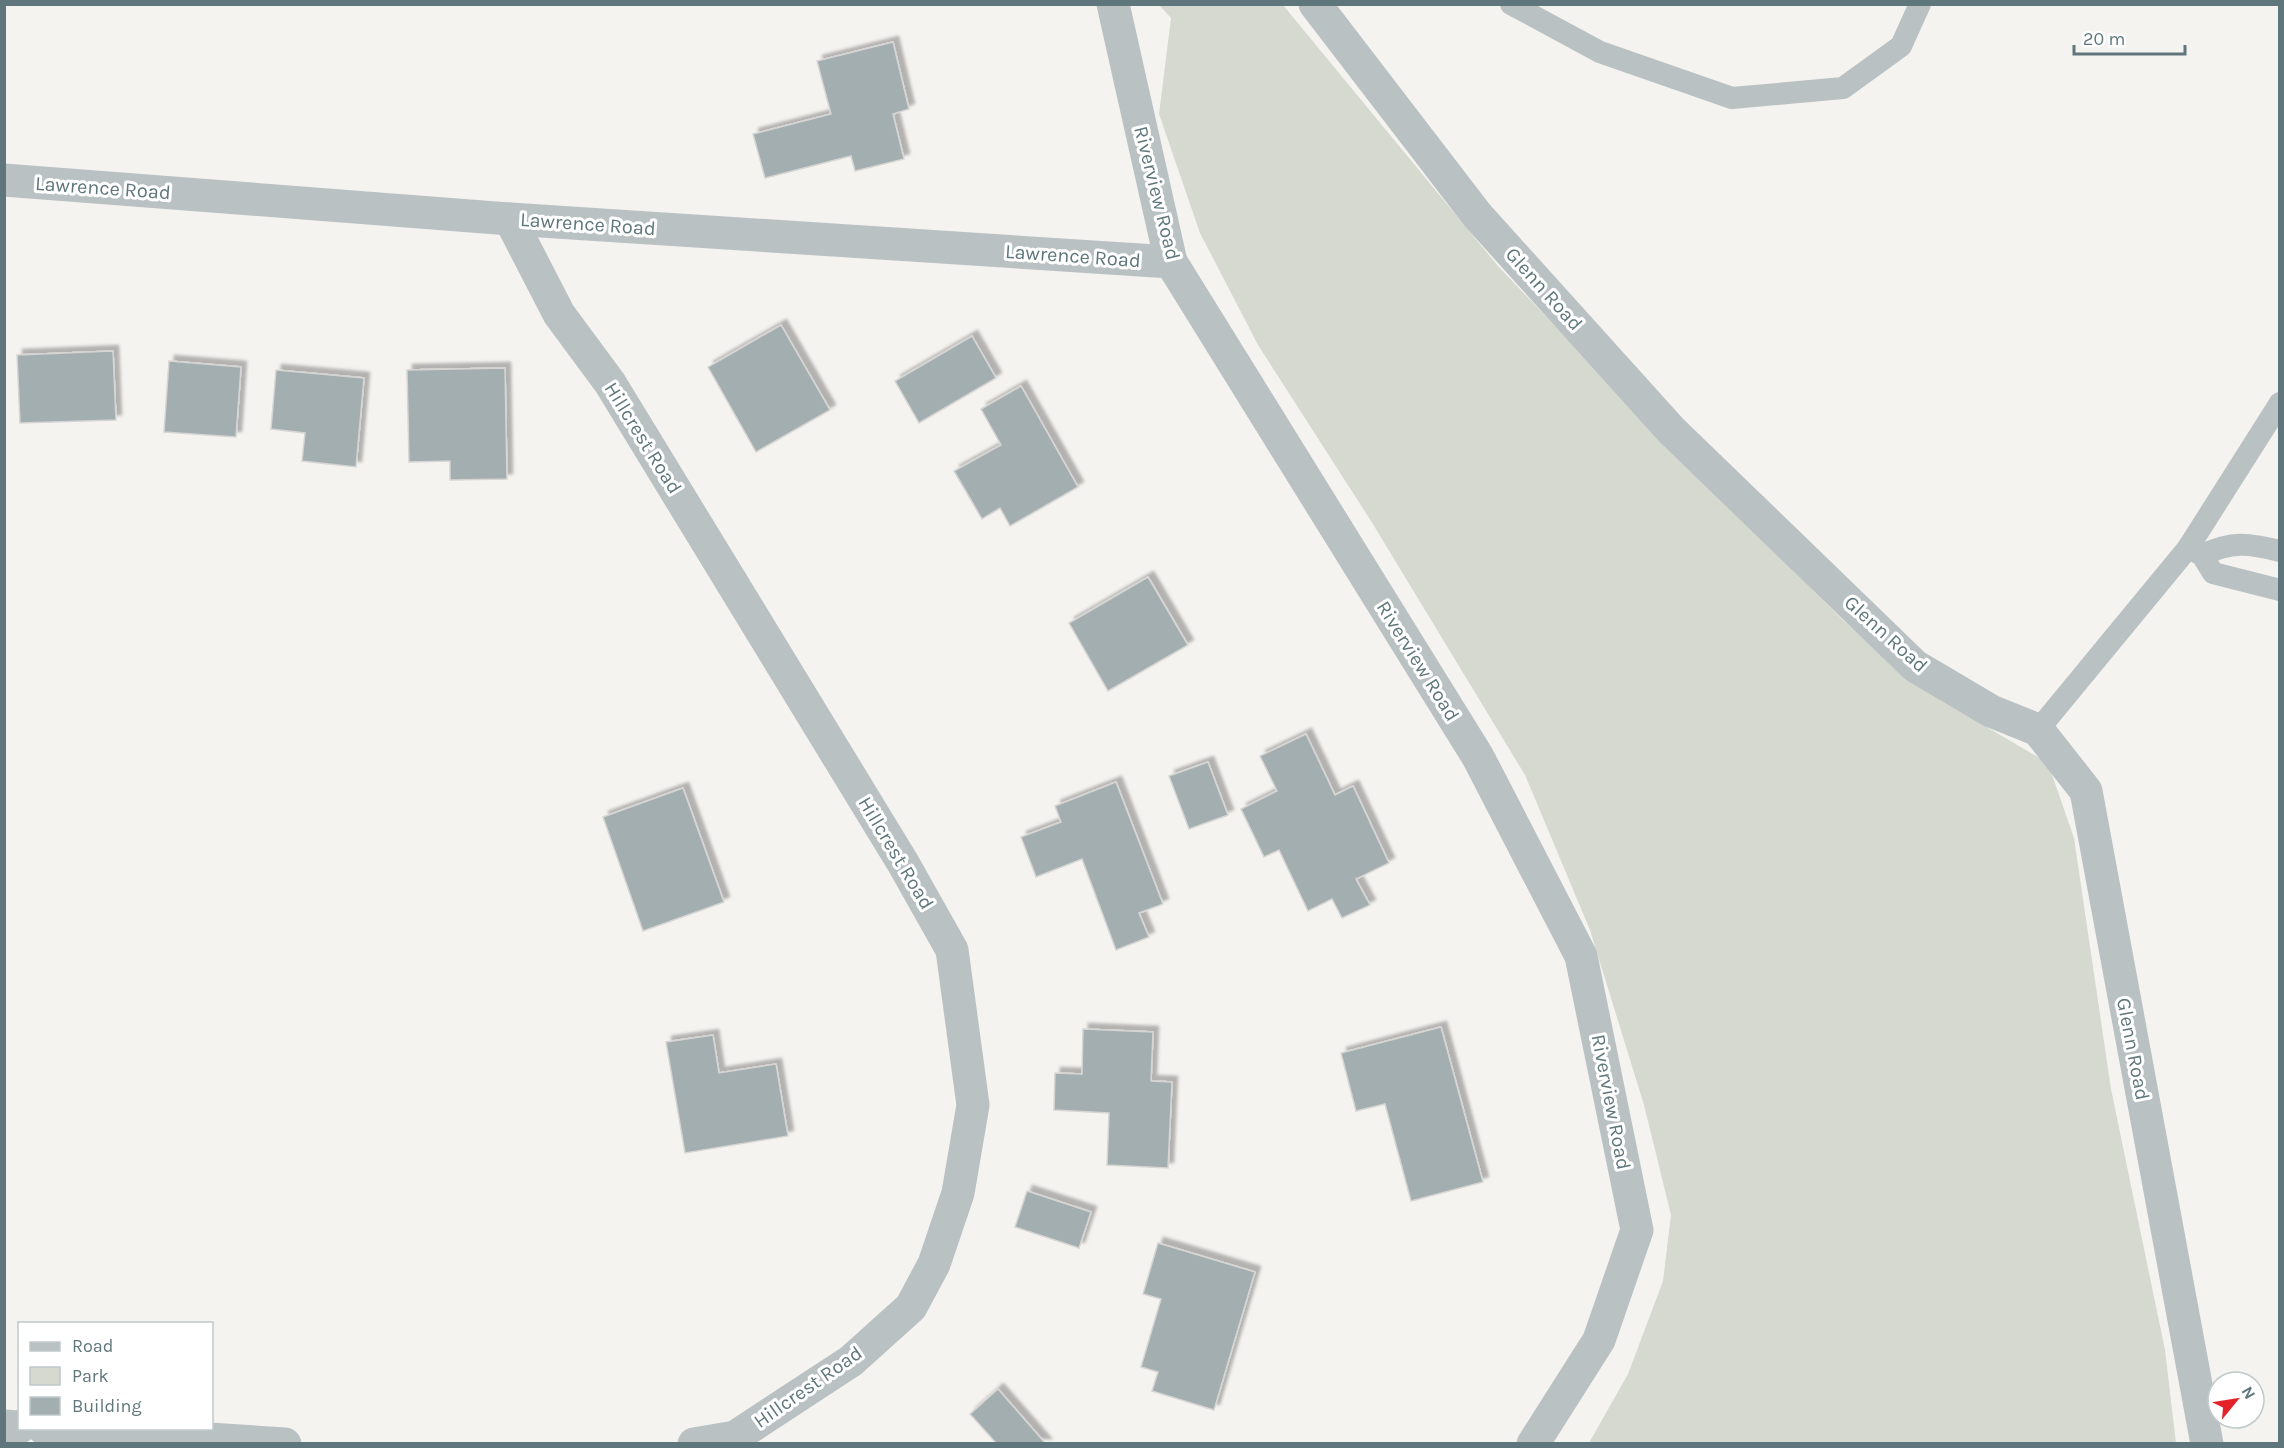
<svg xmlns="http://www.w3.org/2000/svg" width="2284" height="1448" viewBox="0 0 2284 1448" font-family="Karla,sans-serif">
  <defs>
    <filter id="shadow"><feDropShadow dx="5.5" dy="-5.5" stdDeviation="1.5" flood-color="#0004"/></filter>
  </defs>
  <rect width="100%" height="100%" fill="#f5f3f0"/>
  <!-- green -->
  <path fill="#d6d9d0" d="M1159 5H1283L1498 266 1708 487 1844 621 1927 692 2048 763 2074 838 2111 1089 2165 1350 2176 1443H1589L1628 1374 1663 1281 1671 1215 1644 1105 1590 930 1525 775 1371 521 1258 345 1200 233 1159 114 1171 18Z"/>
  <!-- building -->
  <g fill="#a2aeb0" stroke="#d6d5d3" stroke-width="1.5" filter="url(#shadow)">
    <path d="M893 42 909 109 893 114 904 159 855 171 851 156 765 178 753 134 831 114 817 61Z"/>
    <path d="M781 325 830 410 756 452 708 367Z"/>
    <path d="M972 336 996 378 919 423 895 381Z"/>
    <path d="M113 351 116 420 20 423 17 355Z"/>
    <path d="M169 361 241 367 236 437 164 432Z"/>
    <path d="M505 368 507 479 450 480V461L409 462 407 370Z"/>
    <path d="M276 370 364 378 356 467 302 461 305 433 271 429Z"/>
    <path d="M1021 386 1078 487 1010 526 1000 508 982 519 954 471 1001 445 981 409Z"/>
    <path d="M1148 577 1188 645 1108 691 1069 623Z"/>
    <path d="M1306 734 1335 795 1353 786 1389 863 1356 879 1370 905 1342 918 1332 899 1308 911 1279 850 1264 857 1241 809 1277 791 1260 756Z"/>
    <path d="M1208 762 1228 815 1189 829 1169 776Z"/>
    <path d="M1116 782 1163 904 1139 913 1149 937 1116 950 1082 859 1036 877 1021 837 1061 822 1055 806Z"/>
    <path d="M683 788 724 902 643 931 603 817Z"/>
    <path d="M1441 1027 1483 1182 1411 1201 1385 1104 1356 1111 1341 1053Z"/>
    <path d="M1083 1029 1153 1032 1151 1081 1172 1082 1168 1168 1107 1165 1109 1113 1054 1110 1055 1073 1082 1074Z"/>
    <path d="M713 1035 719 1073 776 1064 788 1136 685 1153 666 1042Z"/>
    <path d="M1027 1191 1091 1212 1079 1248 1015 1227Z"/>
    <path d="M1158 1243 1255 1272 1214 1410 1152 1391 1158 1372 1141 1367 1161 1299 1143 1294Z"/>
    <path d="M998 1389 1046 1444H997L970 1414Z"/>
  </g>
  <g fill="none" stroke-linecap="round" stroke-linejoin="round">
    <!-- lane -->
    <g stroke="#bac1c3" stroke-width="22">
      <path d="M1511 4 1600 52 1732 98 1843 88 1901 46 1920 4"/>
      <path d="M2188 548 2202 555 2213 573 2280 590"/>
      <path d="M2202 555C2232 541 2248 543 2280 551"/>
      <path d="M2038 730 2188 548 2280 403"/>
    </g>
    <!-- street -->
    <g stroke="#bac1c3" stroke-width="33">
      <path d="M1113 4 1171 262 1478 757 1581 956 1637 1230 1599 1340 1533 1444"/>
      <path d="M1315 4 1477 215 1671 430 1915 666 1991 711 2038 730 2086 791 2207 1444"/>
      <path d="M4 180 510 219 1171 262"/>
      <path d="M510 219 559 314 610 383 903 863 952 950 973 1105 958 1193 934 1264 911 1307 851 1361 735 1437 694 1444"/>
      <path d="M4 1426 20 1427"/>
      <path d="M43 1428 285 1444"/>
    </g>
  </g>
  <g text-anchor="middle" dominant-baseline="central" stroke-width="6" stroke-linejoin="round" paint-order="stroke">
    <!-- street labels -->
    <g font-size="20" fill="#5f777c" stroke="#fff">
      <text transform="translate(103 188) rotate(4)">Lawrence Road</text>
      <text transform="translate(1157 193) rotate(76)">Riverview Road</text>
      <text transform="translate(588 224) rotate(4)">Lawrence Road</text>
      <text transform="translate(1073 256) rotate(4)">Lawrence Road</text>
      <text transform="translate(1544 289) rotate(48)">Glenn Road</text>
      <text transform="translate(643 438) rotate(58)">Hillcrest Road</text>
      <text transform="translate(1886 634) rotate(42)">Glenn Road</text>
      <text transform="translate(1418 661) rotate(58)">Riverview Road</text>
      <text transform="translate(896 853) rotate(59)">Hillcrest Road</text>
      <text transform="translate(2133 1049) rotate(79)">Glenn Road</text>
      <text transform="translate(1611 1102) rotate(79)">Riverview Road</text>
      <text transform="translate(808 1387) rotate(-35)">Hillcrest Road</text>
    </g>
  </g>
  <!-- border -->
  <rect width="2284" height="1448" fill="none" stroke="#5f777c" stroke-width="12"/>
  <!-- legend -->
  <rect x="18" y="1322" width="195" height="108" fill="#ffffff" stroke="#bfc9cb" stroke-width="1.5"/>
  <rect x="30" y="1342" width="30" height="9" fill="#bac1c3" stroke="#bfc9cb" stroke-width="1.5"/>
  <text x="72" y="1352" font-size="18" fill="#5f777c">Road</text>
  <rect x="30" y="1367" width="30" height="18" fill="#d6d9d0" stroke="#bfc9cb" stroke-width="1.5"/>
  <text x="72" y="1382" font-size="18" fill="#5f777c">Park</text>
  <rect x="30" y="1397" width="30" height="18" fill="#a2aeb0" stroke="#bfc9cb" stroke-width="1.5"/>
  <text x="72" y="1412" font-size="18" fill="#5f777c">Building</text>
  <!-- north arrow -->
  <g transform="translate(2236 1400) rotate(60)"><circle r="28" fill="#ffffff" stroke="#bfc9cb" stroke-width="1.5"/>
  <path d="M0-4.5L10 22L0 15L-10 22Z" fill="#e32229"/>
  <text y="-9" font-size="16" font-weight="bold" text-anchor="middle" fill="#5f777c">N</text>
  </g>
  <!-- scale -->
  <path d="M2074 45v9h111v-9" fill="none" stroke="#5f777c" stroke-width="3"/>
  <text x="2083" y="45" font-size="18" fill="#5f777c" stroke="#ffffff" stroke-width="4.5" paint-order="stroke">20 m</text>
</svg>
